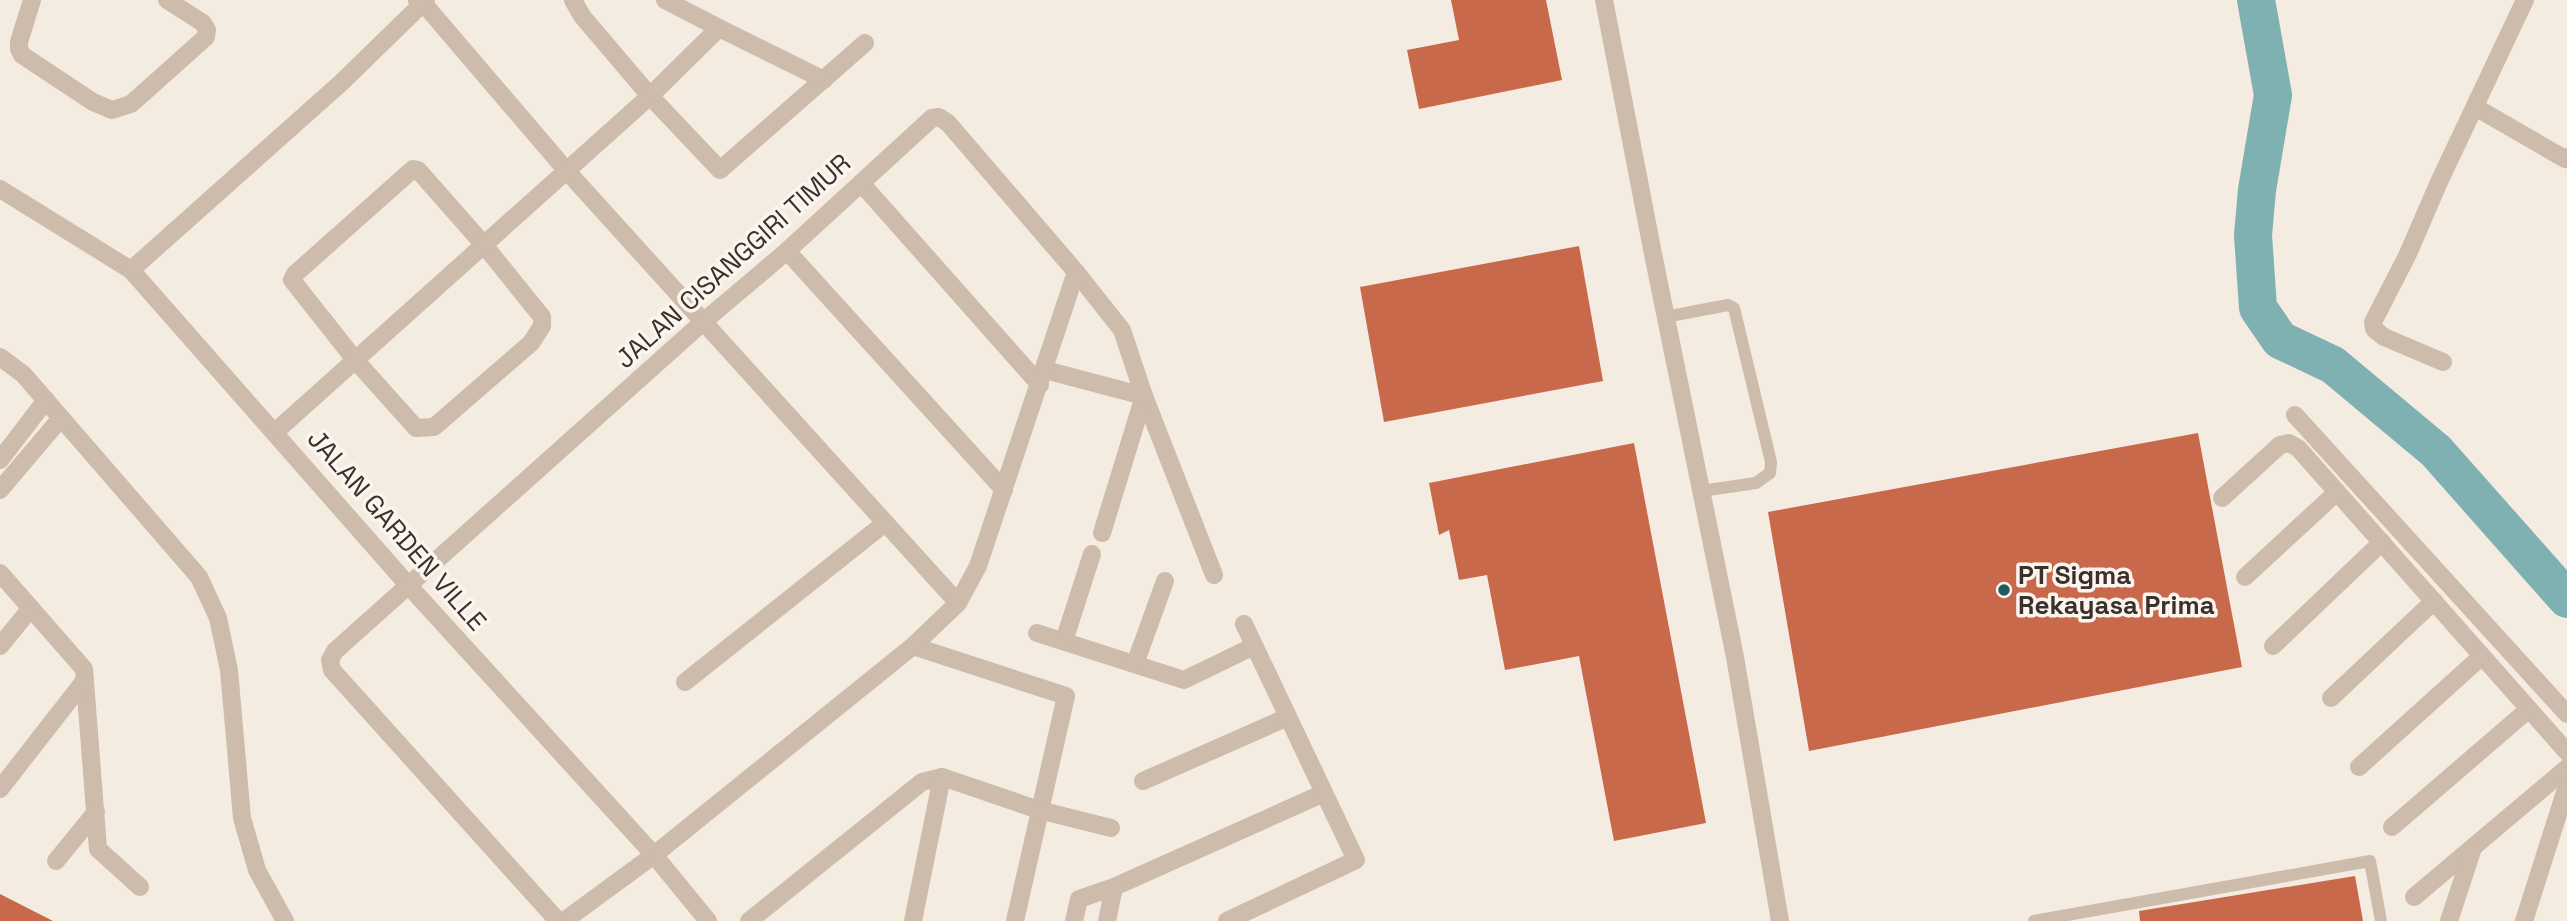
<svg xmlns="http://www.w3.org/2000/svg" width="2567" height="921" viewBox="0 0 2567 921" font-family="'Space Grotesk',sans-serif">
  <rect width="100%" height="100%" fill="#f4ebe1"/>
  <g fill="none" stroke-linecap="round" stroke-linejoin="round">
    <!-- river -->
    <path stroke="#7fb0b2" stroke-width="38" d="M2256 0 2273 95 2257 190 2253 235 2258 308 2280 340 2333 365 2436 451 2567 599"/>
  </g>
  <!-- building -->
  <g fill="#c8694b">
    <path d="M1451 0H1546L1562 80 1419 109 1407 50 1459 40Z"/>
    <path d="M1579 246 1603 381 1384 422 1360 287Z"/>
    <path d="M2198 433 2242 667 1809 751 1768 512Z"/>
    <path d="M1634 443 1706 823 1614 841 1579 656 1505 670 1487 575 1459 580 1449 530 1439 535 1429 483Z"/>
    <path d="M2355 876 2363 921H2140L2139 911Z"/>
    <path d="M0 894 53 921H0Z"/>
  </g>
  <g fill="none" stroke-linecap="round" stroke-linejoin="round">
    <!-- service -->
    <g stroke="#cdbbac" stroke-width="12">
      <path d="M1665 317 1728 305 1734 308 1771 462 1770 473 1756 483 1701 491"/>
      <path d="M2034 921 2370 861 2381 921"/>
    </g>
    <!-- minor -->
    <g stroke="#cdbbac" stroke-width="18">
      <path d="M32 0 19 42V49L22 55 93 102 112 110 131 104 206 37 207 30 203 23 167 0"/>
      <path d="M417 0 424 4 566 170 958 603"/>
      <path d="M573 0 582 16 650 96 720 170 865 43"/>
      <path d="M1604 0 1653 254 1735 657 1780 921"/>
      <path d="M719 28 824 80"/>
      <path d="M2475 107 2565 159 2567 157"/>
      <path d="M413 169 418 170 484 245 542 317V326L531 343 434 427 416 428 356 361 292 280 295 274Z"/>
      <path d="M861 183 1040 385"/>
      <path d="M0 189 131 270 408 585 654 855 564 921"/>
      <path d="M787 251 1004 490"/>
      <path d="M131 270 342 82 426 0"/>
      <path d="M0 357 23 374 199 577 218 618 229 670 242 818 257 870 285 921"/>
      <path d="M2443 362 2384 337 2374 329 2373 322 2407 256 2439 182 2525 0"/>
      <path d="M1144 396 1214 575"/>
      <path d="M2295 415 2567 714"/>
      <path d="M275 432 650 96 719 28 665 0"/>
      <path d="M0 460 46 400"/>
      <path d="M0 490 61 418"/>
      <path d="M2222 498 2280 445 2289 443 2298 448 2567 752"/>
      <path d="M1102 533 1144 396"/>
      <path d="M0 573 84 669 98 849 140 887"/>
      <path d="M2245 577 2337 492"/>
      <path d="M1037 633 1184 680 1254 646"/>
      <path d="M1064 641 1092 554"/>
      <path d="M0 646 31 608"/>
      <path d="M913 646 1066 696 1015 921"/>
      <path d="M2273 646 2382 542"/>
      <path d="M1135 664 1165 581"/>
      <path d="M685 682 885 523"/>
      <path d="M2331 698 2434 601"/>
      <path d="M2359 767 2482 656"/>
      <path d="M1143 781 1288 717"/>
      <path d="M0 789 85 680"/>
      <path d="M2392 827 2529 709"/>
      <path d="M56 861 96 812"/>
      <path d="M2414 897 2567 768"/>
      <path d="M558 921 332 670 330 660 335 651 703 322 787 251 932 118 939 117 948 123 1076 272 1122 330 1144 396 1045 370"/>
      <path d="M708 921 654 855 913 646 958 603 978 566 1076 272"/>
      <path d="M749 921 922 782 942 777 1039 810 1111 828"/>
      <path d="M913 921 942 777"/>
      <path d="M1074 921 1079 899 1114 887 1324 793"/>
      <path d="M1107 921 1114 887"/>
      <path d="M1227 921 1356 860 1244 624"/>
      <path d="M2449 921 2473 848"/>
      <path d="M2524 921 2567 786"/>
    </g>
  </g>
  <!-- markers -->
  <circle fill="#1f5a5e" stroke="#fbf5ee" stroke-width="2.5" cx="2004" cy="590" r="7"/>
  <g text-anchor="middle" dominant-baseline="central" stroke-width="7" stroke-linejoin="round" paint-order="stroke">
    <!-- street labels -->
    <g font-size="26" fill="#3b302b" stroke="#fbf5ee">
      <text transform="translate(733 261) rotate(-42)">JALAN CISANGGIRI TIMUR</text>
      <text transform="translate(397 530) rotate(49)">JALAN GARDEN VILLE</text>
    </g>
    <!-- poi labels -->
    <g font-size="26" font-weight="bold" fill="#3b302b" stroke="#fbf5ee" text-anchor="start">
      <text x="2018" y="575">PT Sigma<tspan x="2018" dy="30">Rekayasa Prima</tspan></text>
    </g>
  </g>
</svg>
